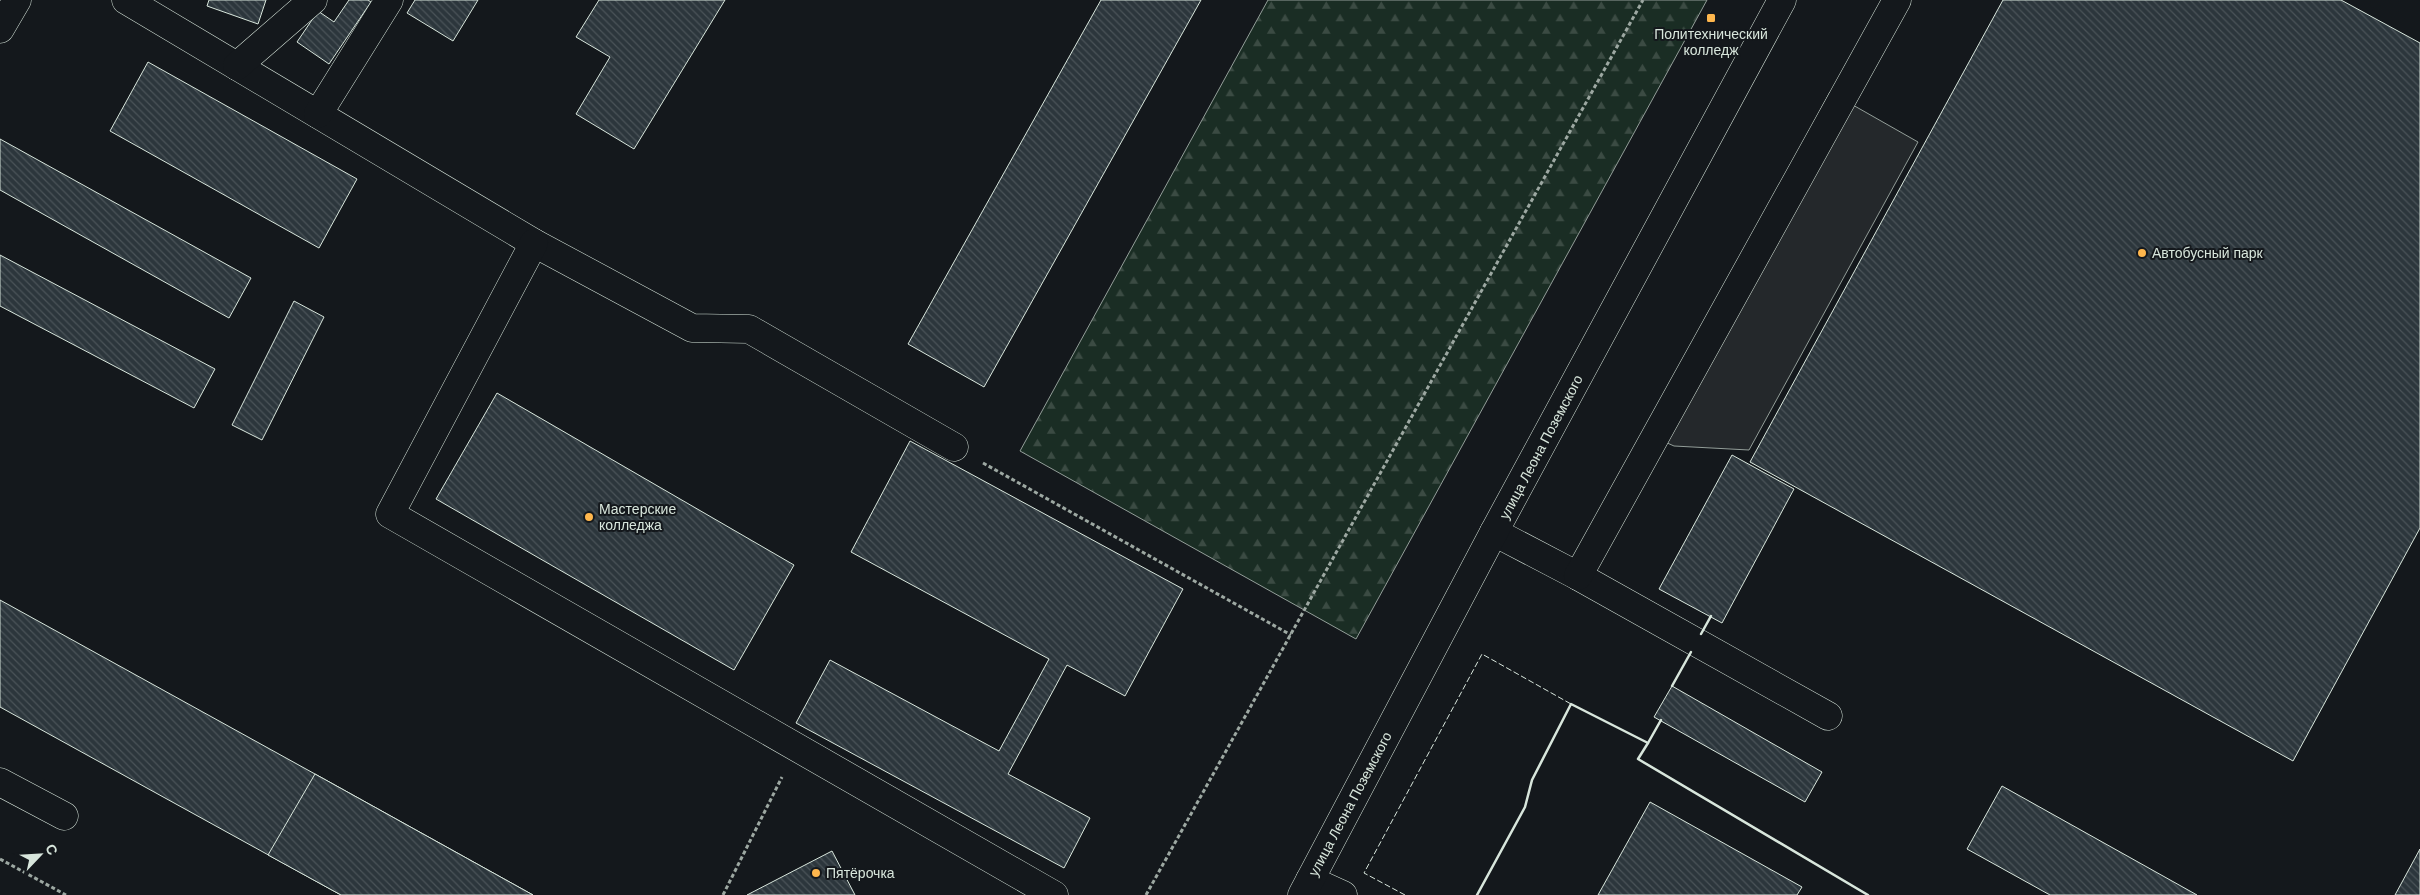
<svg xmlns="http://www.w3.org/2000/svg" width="2420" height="895" viewBox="0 0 2420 895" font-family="'DM Sans',sans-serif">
  <defs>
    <pattern id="forest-firs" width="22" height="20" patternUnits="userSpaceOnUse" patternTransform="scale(1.25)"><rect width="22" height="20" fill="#1a2d24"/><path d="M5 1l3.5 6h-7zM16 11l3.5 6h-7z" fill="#3b4b43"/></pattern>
    <pattern id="building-back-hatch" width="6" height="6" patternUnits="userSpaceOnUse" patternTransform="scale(1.25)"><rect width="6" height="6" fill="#2c363c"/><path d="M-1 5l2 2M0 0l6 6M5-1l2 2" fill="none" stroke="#4a5358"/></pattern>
  </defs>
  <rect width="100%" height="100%" fill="#14181c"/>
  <!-- forest -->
  <path fill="url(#forest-firs)" stroke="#939e99" d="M1268 0H1707L1356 639 1020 451Z"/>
  <!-- parking -->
  <path fill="#24282b" stroke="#939e99" d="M1830 92 1918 142 1749 450 1674 446 1647 434Z"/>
  <!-- building -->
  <g fill="url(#building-back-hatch)" stroke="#d8e6dc">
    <path d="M209 0H266L258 24 207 6Z"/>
    <path d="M349 0H368L371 2 329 64 297 42 318 11 334 22Z"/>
    <path d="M415 0H478L453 41 407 13Z"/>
    <path d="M599 0H725L634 149 576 114 610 57 576 37Z"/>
    <path d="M1101 0H1201L984 387 908 344Z"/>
    <path d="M2003 0H2341L2420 43V528L2293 761 1750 462Z"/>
    <path d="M148 62 357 179 319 248 110 131Z"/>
    <path d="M0 139 251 278 229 318 0 190Z"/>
    <path d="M0 255 215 369 194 408 0 306Z"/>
    <path d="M294 301 324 317 262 440 232 425Z"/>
    <path d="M497 393 794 565 734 670 436 499Z"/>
    <path d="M910 441 1183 589 1125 696 1067 665 1008 774 1090 818 1064 868 796 723 830 660 999 751 1049 659 851 552Z"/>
    <path d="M1732 455 1794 489 1722 623 1659 589Z"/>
    <path d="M0 600 315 774 533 895H341L0 707Z"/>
    <path d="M1672 686 1822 772 1805 802 1654 717Z"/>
    <path d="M315 774 533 895H341L268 855Z"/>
    <path d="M2002 786 2197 895H2050L1967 849Z"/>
    <path d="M1650 802 1802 887 1797 895H1598Z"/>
    <path d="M2420 849V895H2395Z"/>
    <path d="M832 851 855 895H747Z"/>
  </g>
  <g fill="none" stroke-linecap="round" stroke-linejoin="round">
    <!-- minor casing -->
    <g stroke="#d8e6dc" stroke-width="29">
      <g id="minor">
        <path d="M126 0 534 243 692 328 749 329 954 447"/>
        <path d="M0 29 17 0"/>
        <path d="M237 66 313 0"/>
        <path d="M318 114 389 0"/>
        <path d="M534 243 390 514 1054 895"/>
        <path d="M1494 532 1578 576 1828 716"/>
        <path d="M1578 576 1897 0"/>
        <path d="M0 782 64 816"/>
        <path d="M1310 880 1343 895"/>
      </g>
    </g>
    <!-- highway casing -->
    <g stroke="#d8e6dc" stroke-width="29">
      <path id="highway" d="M1302 895 1494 532 1782 0"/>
    </g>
    <!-- path -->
    <g stroke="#9da8a2" stroke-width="3" stroke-dasharray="4 2.5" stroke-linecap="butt">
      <path d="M983 463 1291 635"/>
      <path d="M0 859 66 895"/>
      <path d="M723 895 782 777"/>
      <path d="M1146 895 1643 0"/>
    </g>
    <!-- minor -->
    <use href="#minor" stroke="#14181c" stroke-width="28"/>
    <!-- highway -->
    <use href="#highway" stroke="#14181c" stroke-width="28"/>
    <!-- fence -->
    <path stroke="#d8e6dc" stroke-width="1" stroke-dasharray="6 2.5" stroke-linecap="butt" d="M1405 895 1364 873 1482 654 1571 704"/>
    <!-- wall -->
    <g stroke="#d8e6dc" stroke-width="2.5">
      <path d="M1701 634 1711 616"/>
      <path d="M1672 686 1691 652"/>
      <path d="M1648 743 1638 759 1868 895"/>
      <path d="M1477 895 1525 807 1532 780 1571 704 1648 743 1661 720"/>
    </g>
  </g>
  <!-- markers -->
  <g fill="#ffb74d" stroke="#14181c" stroke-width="2">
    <rect x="1706" y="13" width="10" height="10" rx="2.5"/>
    <circle cx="2142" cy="253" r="5"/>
    <circle cx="589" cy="517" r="5"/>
    <circle cx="816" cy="873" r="5"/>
  </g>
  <g text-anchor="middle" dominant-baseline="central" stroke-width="4" stroke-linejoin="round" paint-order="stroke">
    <!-- poi labels -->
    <g font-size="14" fill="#d8e6dc" stroke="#14181c" text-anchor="start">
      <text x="1711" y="34" text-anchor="middle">Политехнический<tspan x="1711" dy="16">колледж</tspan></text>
      <text x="2152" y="253">Автобусный парк</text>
      <text x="599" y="509">Мастерские<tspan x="599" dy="16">колледжа</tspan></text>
      <text x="826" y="873">Пятёрочка</text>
    </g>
    <!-- street labels -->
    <g font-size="14" fill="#d8e6dc" stroke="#14181c">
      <text transform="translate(1541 447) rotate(-62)">улица Леона Поземского</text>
      <text transform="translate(1350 804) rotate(-62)">улица Леона Поземского</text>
    </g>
  </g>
  <!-- north arrow -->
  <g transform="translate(40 855) rotate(65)" stroke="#14181c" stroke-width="4" paint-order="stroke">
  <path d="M0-4L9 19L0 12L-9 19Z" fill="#d8e6dc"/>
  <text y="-8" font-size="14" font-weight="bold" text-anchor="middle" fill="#d8e6dc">С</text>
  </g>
</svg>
